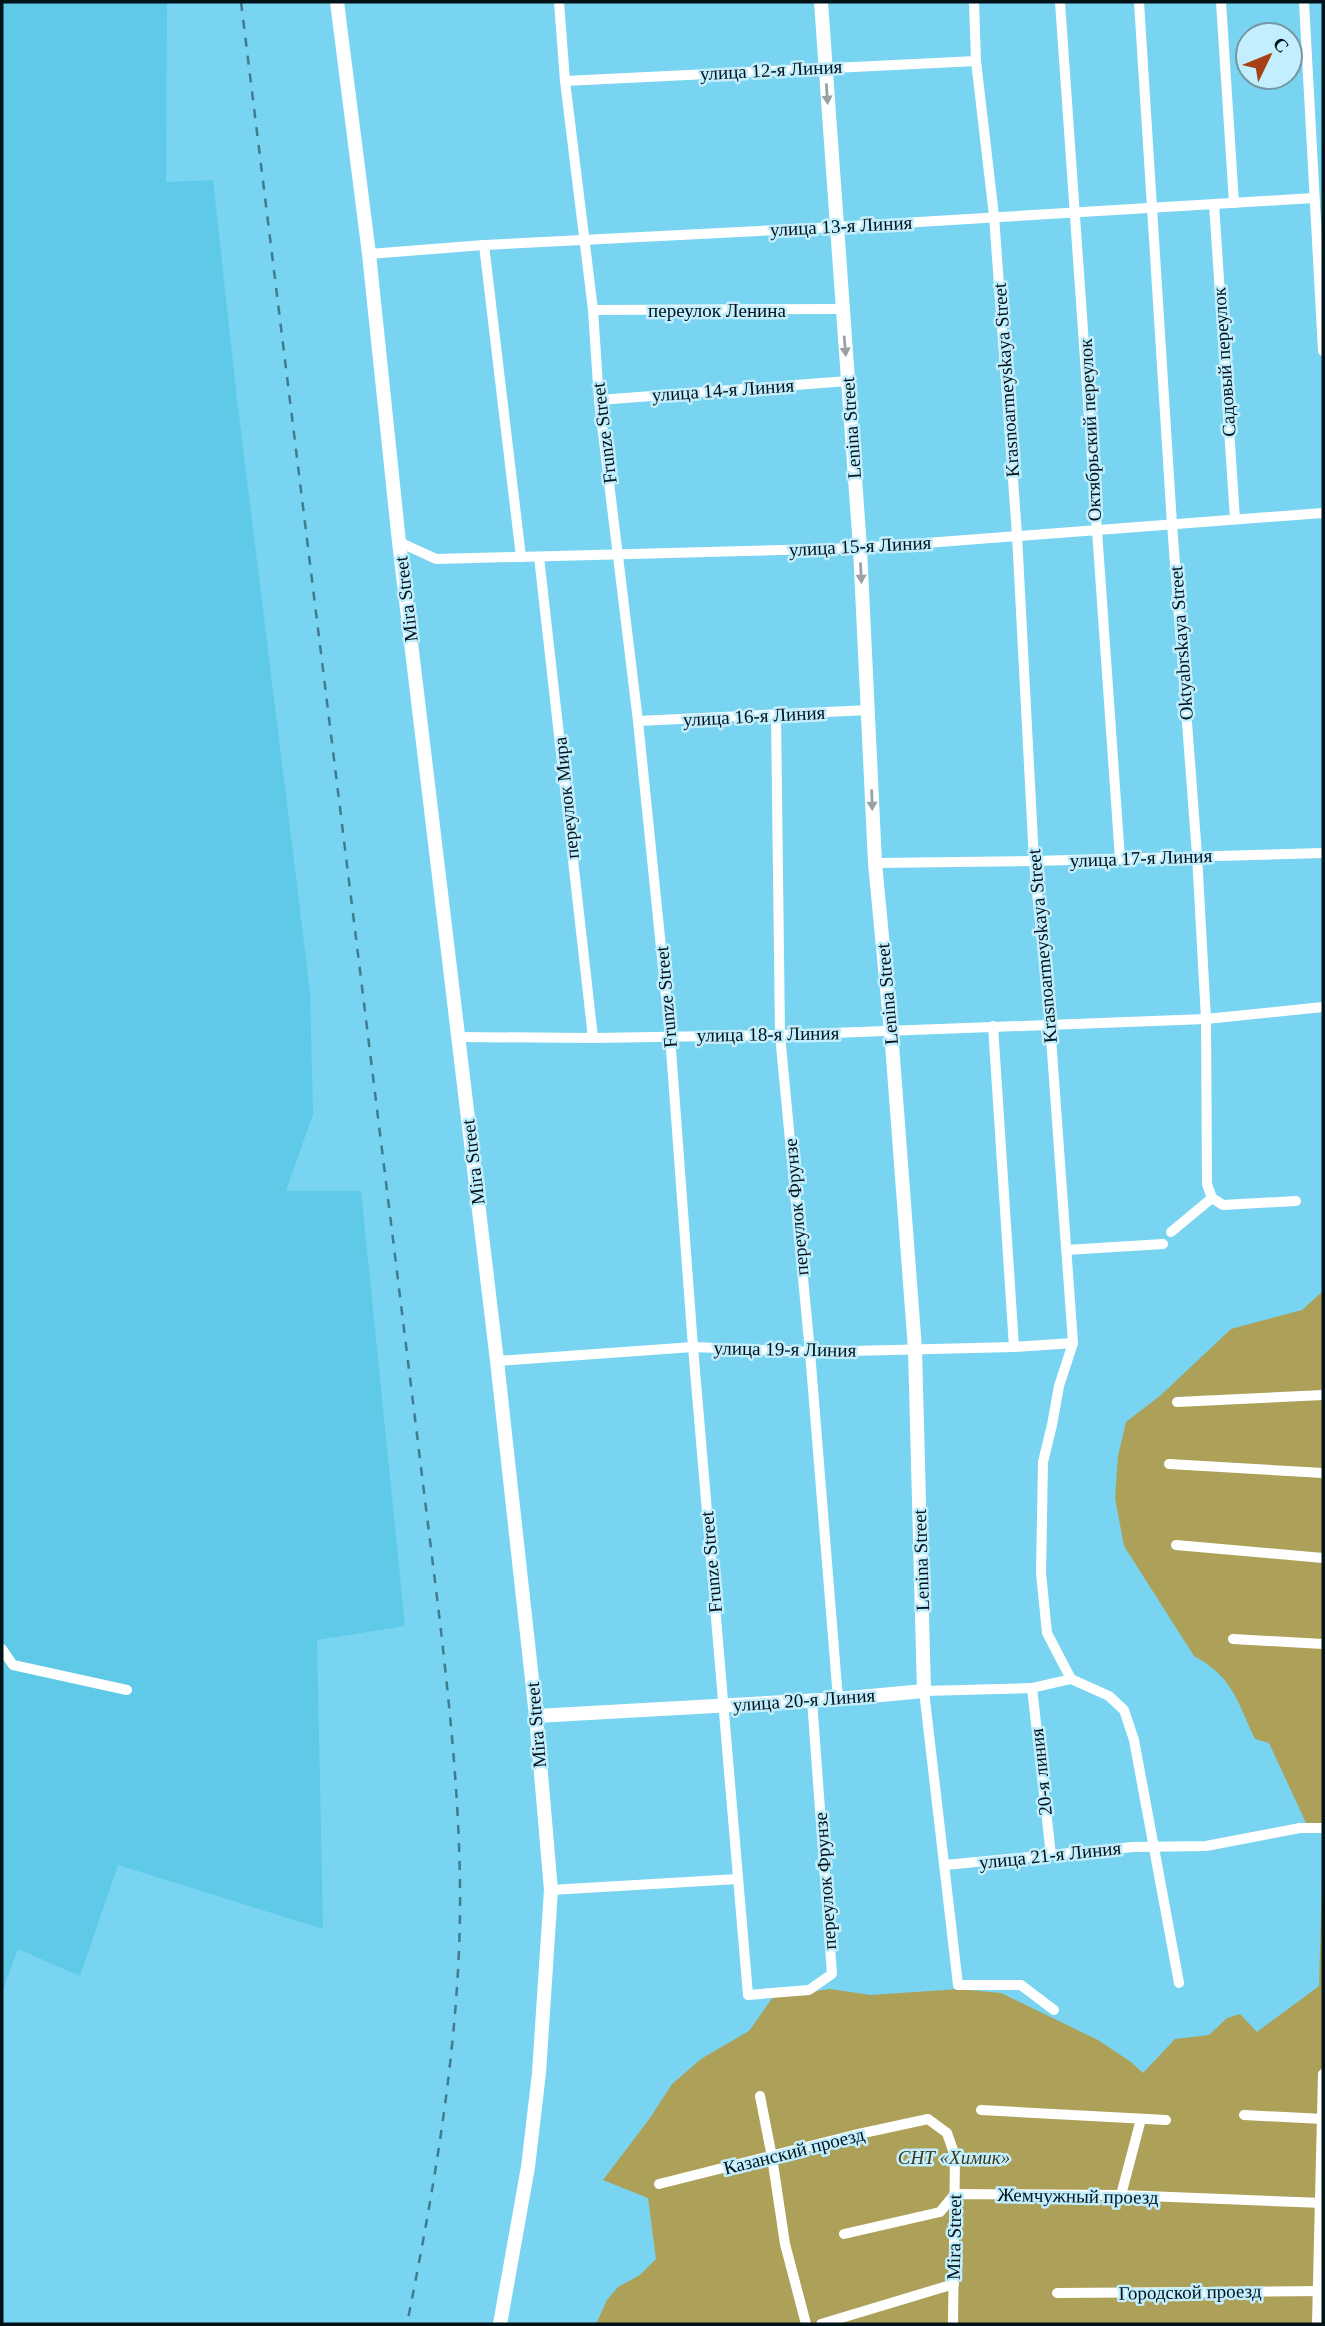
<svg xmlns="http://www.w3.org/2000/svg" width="1325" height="2326" viewBox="0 0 1325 2326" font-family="'Times New Roman',serif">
  <rect width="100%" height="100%" fill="#78d4f1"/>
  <!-- built -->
  <path fill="#5fc9e8" d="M2 2H167L166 182 213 180 237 399 310 991 313 1114 286 1191H361L405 1626 317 1640 323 1929 118 1865 80 1976 18 1949 2 1992Z"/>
  <!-- green -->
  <g fill="#ada159">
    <path d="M1323 1291V1827L1306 1823 1269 1743 1255 1739C1237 1701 1233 1677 1194 1656L1124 1546 1115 1498 1118 1456 1126 1422 1161 1395 1231 1329 1302 1310Z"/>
    <path d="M1323 1842V2324H596L607 2300 618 2287 640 2275 656 2259 648 2198 603 2180 650 2118 672 2084 701 2059 749 2031 773 1997 830 1989 871 1995 959 1989 1001 1993 1098 2040 1131 2062 1143 2073 1175 2039 1209 2035 1227 2018 1240 2014 1257 2032 1319 1986Z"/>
  </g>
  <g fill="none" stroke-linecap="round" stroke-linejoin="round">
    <!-- minor -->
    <g stroke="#fff" stroke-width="10">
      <path d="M559 2 565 81 593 310 599 400 638 721 670 1036 693 1347 748 1995 809 1990 832 1974 812 1700"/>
      <path d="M974 2 976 61 994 216 1017 535 1034 861 1050 1024 1073 1343 1059 1386 1052 1425 1043 1462 1041 1573 1047 1633 1071 1679 1109 1696 1124 1710 1134 1740 1179 1983"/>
      <path d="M1060 2 1120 859"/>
      <path d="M1139 2 1172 524 1197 855 1206 1019 1207 1184 1212 1198 1223 1205 1296 1201"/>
      <path d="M1221 2 1234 203"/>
      <path d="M1304 2 1323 351"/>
      <path d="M565 81 976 61"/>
      <path d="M1214 204 1235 519"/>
      <path d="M484 245 521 557"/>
      <path d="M369 254 484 245 836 227 1314 198"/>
      <path d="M593 310 841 309"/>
      <path d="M599 400 848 381"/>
      <path d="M399 542 436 559 860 548 1323 513"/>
      <path d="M539 557 593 1038"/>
      <path d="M776 714 780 1035 810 1352 838 1699"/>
      <path d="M638 721 869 710"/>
      <path d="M875 863 1034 861 1323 853"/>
      <path d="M993 1026 1014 1347"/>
      <path d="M458 1037 593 1038 780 1035 1206 1019 1323 1007"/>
      <path d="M1171 1232 1212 1198"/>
      <path d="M1066 1250 1163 1244"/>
      <path d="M497 1361 693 1347 810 1352 1014 1347 1073 1343"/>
      <path d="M1177 1402 1323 1395"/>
      <path d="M1169 1464 1323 1473"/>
      <path d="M1176 1545 1323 1558"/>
      <path d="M1233 1639 1323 1644"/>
      <path d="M2 1649 13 1665 127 1690"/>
      <path d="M1032 1688 1051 1855"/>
      <path d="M945 1865 1133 1847 1206 1846 1300 1828H1323"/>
      <path d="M551 1890 738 1879"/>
      <path d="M1054 2010 1021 1985H958L924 1691 1032 1688 1071 1679"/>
      <path d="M760 2096 772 2157 785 2244 806 2324"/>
      <path d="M981 2110 1166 2120"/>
      <path d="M1244 2115 1323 2119"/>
      <path d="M659 2184 854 2135 928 2119 947 2133 955 2156 953 2324"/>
      <path d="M1121 2195 1141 2119"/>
      <path d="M844 2234 940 2212 955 2194 1121 2195 1323 2203"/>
      <path d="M1057 2293 1323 2291"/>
      <path d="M821 2324 954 2284"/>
      <path d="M1317 2324 1323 2074"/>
    </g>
    <!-- major -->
    <g stroke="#fff" stroke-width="14">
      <path d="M337 2 369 254 399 542 497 1361 536 1716 551 1890 539 2073 528 2167 500 2324"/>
      <path d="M536 1716 838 1699 924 1691 915 1349 891 1031 875 863 860 548 821 2"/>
    </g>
    <!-- rail -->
    <path stroke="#417b8e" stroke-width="2.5" stroke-dasharray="9 9" stroke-linecap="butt" d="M241 2 440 1622C451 1719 461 1816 460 1914 458 2052 434 2189 407 2324"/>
  </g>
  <!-- one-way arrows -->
  <defs><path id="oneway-solid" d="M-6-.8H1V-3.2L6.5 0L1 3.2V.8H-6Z" transform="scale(1.75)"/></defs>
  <g fill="#99a1a3">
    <use href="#oneway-solid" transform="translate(827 94) rotate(86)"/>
    <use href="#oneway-solid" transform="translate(845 346) rotate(85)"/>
    <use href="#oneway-solid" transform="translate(861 573) rotate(87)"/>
    <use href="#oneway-solid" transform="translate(872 800) rotate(88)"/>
  </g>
  <g text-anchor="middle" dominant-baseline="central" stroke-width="5" stroke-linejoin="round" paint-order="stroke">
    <!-- street labels -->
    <g font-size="19" fill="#011319" stroke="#c3eefd">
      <text transform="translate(771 70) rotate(-3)">улица 12-я Линия</text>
      <text transform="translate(841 226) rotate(-3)">улица 13-я Линия</text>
      <text x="717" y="310">переулок Ленина</text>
      <text transform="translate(1224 362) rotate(-94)">Садовый переулок</text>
      <text transform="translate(1006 380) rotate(-94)">Krasnoarmeyskaya Street</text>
      <text transform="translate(723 390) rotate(-4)">улица 14-я Линия</text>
      <text transform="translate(851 428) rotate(-94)">Lenina Street</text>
      <text transform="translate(1090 430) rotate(-93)">Октябрьский переулок</text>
      <text transform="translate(604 433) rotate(-97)">Frunze Street</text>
      <text transform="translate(860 546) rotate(-3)">улица 15-я Линия</text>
      <text transform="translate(406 599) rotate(-97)">Mira Street</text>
      <text transform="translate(1181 643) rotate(-94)">Oktyabrskaya Street</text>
      <text transform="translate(754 716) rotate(-3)">улица 16-я Линия</text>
      <text transform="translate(566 798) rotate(-96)">переулок Мира</text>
      <text transform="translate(1141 858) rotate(-2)">улица 17-я Линия</text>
      <text transform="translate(1042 946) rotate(-95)">Krasnoarmeyskaya Street</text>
      <text transform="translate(887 994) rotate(-95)">Lenina Street</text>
      <text transform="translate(666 997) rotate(-95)">Frunze Street</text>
      <text transform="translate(768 1034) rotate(-1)">улица 18-я Линия</text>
      <text transform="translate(473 1162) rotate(-97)">Mira Street</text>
      <text transform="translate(796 1207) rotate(-95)">переулок Фрунзе</text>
      <text transform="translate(785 1349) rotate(1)">улица 19-я Линия</text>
      <text transform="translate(921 1560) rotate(-92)">Lenina Street</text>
      <text transform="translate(711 1562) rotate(-95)">Frunze Street</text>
      <text transform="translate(804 1700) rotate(-4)">улица 20-я Линия</text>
      <text transform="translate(536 1725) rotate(-95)">Mira Street</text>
      <text transform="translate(1041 1772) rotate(-96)">20-я линия</text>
      <text transform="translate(1050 1855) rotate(-6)">улица 21-я Линия</text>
      <text transform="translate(825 1881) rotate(-94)">переулок Фрунзе</text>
      <text transform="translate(794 2151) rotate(-14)">Казанский проезд</text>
      <text transform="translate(1078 2196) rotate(1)">Жемчужный проезд</text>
      <text transform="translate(954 2237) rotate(-89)">Mira Street</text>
      <text transform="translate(1190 2292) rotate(-1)">Городской проезд</text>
    </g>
    <!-- park labels -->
    <g font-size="19" font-style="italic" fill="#3e3816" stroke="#c3eefd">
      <text x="954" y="2157">СНТ «Химик»</text>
    </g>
  </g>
  <!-- border -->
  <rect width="1325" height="2326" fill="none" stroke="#011319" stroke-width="7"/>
  <!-- north arrow -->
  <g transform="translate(1269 56) rotate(47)"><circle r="33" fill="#c3eefd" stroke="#7596a2" stroke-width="2"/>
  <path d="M0-5L12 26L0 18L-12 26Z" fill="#a64117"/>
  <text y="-10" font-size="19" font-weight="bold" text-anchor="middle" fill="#011319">С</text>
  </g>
</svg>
